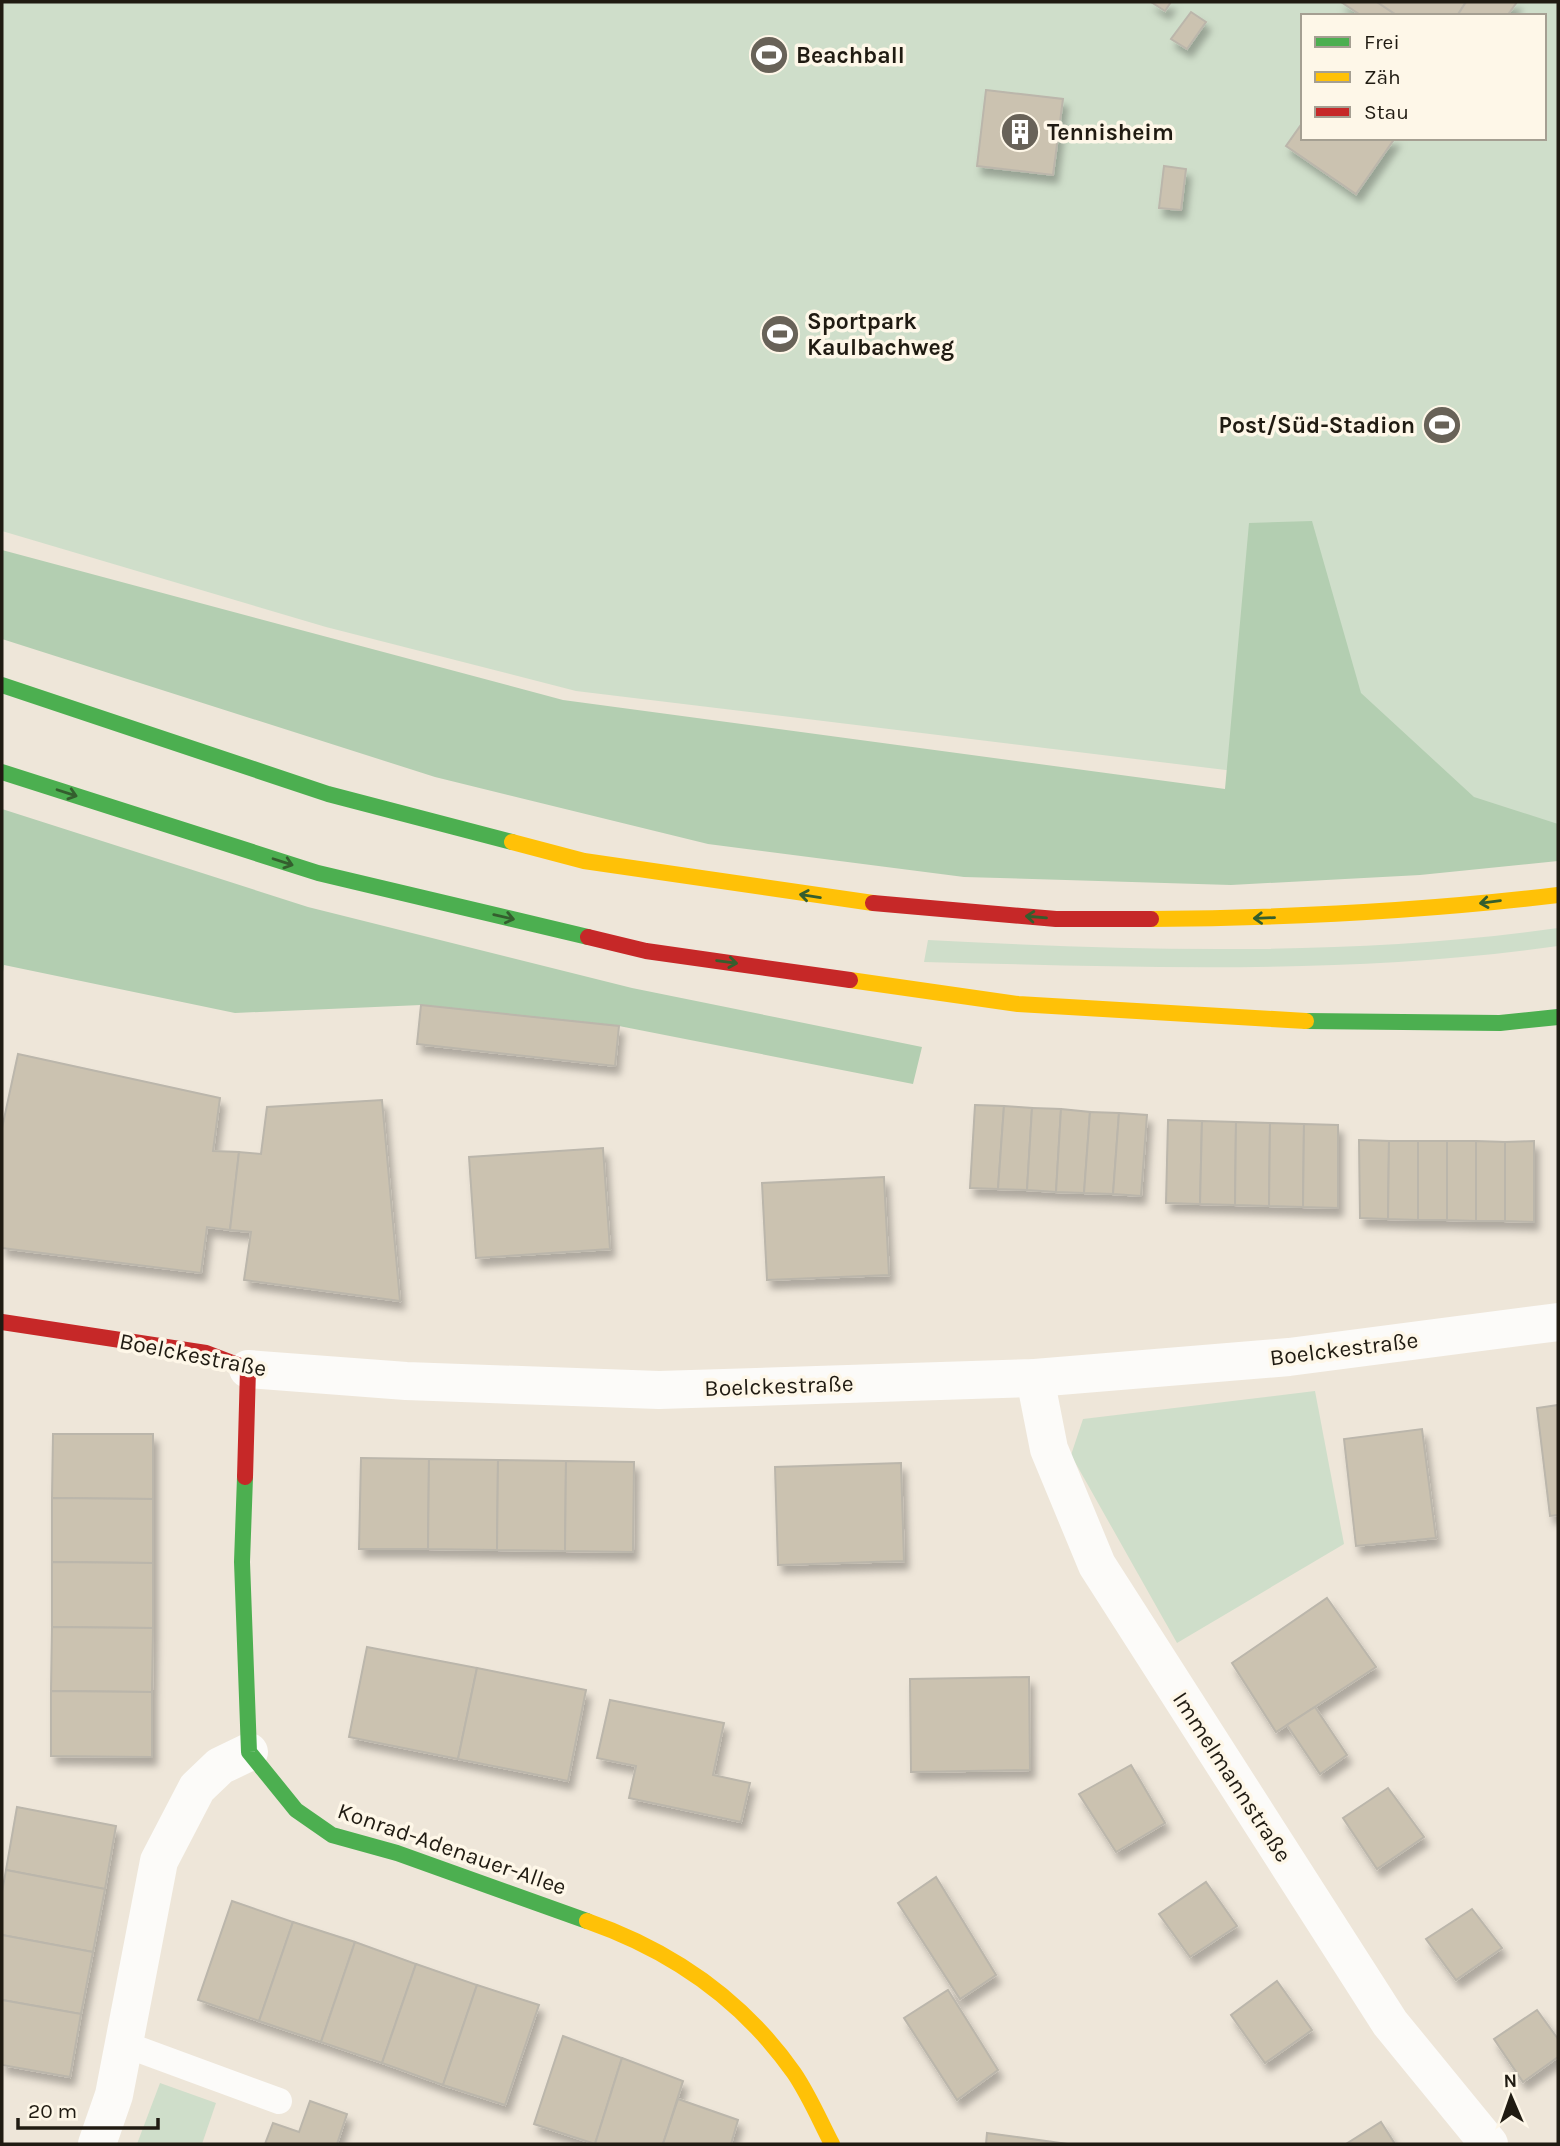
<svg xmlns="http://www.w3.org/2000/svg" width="1560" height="2146" viewBox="0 0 1560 2146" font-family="Karla,sans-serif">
  <defs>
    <filter id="shadow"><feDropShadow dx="4.5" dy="8" stdDeviation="3.5" flood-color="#0004"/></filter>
  </defs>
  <rect width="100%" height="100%" fill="#eee6d9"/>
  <!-- green -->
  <g fill="#cfdeca" fill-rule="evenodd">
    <path d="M2 2H1558V844L1234 771 576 691 326 627 2 531ZM1303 16H1544V138H1303Z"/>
    <path d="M1558 928V946C1349 976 1135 967 924 962L928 940C1137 951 1350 957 1558 928Z"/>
    <path d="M1315 1391 1344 1544 1177 1643 1071 1455 1083 1419Z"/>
    <path d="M160 2083 216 2103 202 2144H137Z"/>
  </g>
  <!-- forest -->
  <g fill="#b3ceb1">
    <path d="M1312 521 1361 693 1474 797 1558 824V861L1420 875 1231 885 964 877 708 844 435 777 2 639V550L563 700 1225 789 1249 523Z"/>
    <path d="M2 809 308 907 632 988 922 1047 913 1084 619 1026 421 1005 235 1013 4 965 2 979Z"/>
  </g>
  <!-- building -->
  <g fill="#cbc2b0" stroke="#bbb6ab" stroke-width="2" filter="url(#shadow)">
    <path d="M1151 2H1171L1165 11Z"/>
    <path d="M1341 2H1377L1398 16H1362Z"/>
    <path d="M1377 2H1466L1457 16H1398Z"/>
    <path d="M1466 2H1517L1507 16H1457Z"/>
    <path d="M1191 12 1206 22 1187 49 1171 39Z"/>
    <path d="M986 90 1063 99 1053 175 977 166Z"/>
    <path d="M1303 122V138H1395L1356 194 1286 146Z"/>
    <path d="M1164 166 1186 169 1181 210 1159 208Z"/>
    <path d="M421 1005 619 1026 615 1066 417 1044Z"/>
    <path d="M18 1054 220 1098 213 1151 239 1152 230 1230 207 1227 201 1273 2 1248V1128Z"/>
    <path d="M382 1100 400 1301 244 1280 251 1232 230 1230 239 1152 261 1154 267 1107Z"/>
    <path d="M975 1105 1004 1106 998 1189 970 1188Z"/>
    <path d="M1004 1106 1032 1108 1027 1190 998 1189Z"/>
    <path d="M1032 1108 1061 1109 1056 1192 1027 1190Z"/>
    <path d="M1061 1109 1090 1112 1084 1193 1056 1192Z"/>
    <path d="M1090 1112 1119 1113 1113 1194 1084 1193Z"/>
    <path d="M1119 1113 1147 1115 1141 1196 1113 1194Z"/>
    <path d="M1168 1120 1202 1121 1200 1204 1166 1203Z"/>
    <path d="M1202 1121 1236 1122 1235 1205 1200 1204Z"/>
    <path d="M1236 1122 1270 1123 1269 1206 1235 1205Z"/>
    <path d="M1270 1123 1304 1124 1303 1207 1269 1206Z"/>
    <path d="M1304 1124 1338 1125V1208L1303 1207Z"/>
    <path d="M1359 1140 1389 1141 1388 1219 1360 1218Z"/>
    <path d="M1389 1141H1418V1220L1388 1219Z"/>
    <rect x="1418" y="1141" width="29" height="79"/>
    <path d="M1447 1141H1476V1221L1447 1220Z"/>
    <path d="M1476 1141 1505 1142V1221H1476Z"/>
    <path d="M1534 1141V1222L1505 1221V1142Z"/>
    <path d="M603 1148 610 1249 476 1258 469 1157Z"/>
    <path d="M884 1177 889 1275 767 1280 762 1183Z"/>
    <path d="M1558 1405V1515L1550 1516 1537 1408Z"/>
    <path d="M1422 1429 1436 1538 1356 1546 1344 1439Z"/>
    <path d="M53 1434H153V1499L52 1498Z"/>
    <path d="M361 1458 429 1459 428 1549H359Z"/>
    <path d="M429 1459 498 1460 497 1550 428 1549Z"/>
    <path d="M498 1460 566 1461 565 1551 497 1550Z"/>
    <path d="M566 1461 634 1462 633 1552 565 1551Z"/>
    <path d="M901 1463 904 1561 778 1565 775 1467Z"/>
    <path d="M52 1498 153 1499V1563L52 1562Z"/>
    <path d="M52 1562 153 1563V1628L52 1627Z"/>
    <path d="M1327 1598 1376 1667 1276 1732 1232 1663Z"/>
    <path d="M52 1627 153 1628 152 1692 51 1691Z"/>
    <path d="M367 1647 477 1668 458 1759 349 1737Z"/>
    <path d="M477 1668 586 1690 568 1781 458 1759Z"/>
    <path d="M1029 1677 1030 1770 911 1772 910 1679Z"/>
    <path d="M51 1691 152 1692V1757L51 1756Z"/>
    <path d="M610 1700 724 1723 713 1775 750 1783 741 1822 629 1798 636 1766 597 1758Z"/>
    <path d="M1315 1707 1347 1755 1320 1774 1287 1725Z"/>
    <path d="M1131 1765 1165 1823 1116 1852 1079 1794Z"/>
    <path d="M1388 1788 1424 1837 1377 1869 1343 1818Z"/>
    <path d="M17 1807 116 1826 105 1889 6 1870Z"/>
    <path d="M6 1870 105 1889 93 1952 2 1935V1892Z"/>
    <path d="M936 1877 996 1975 960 1999 898 1903Z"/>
    <path d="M1206 1882 1237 1926 1190 1957 1159 1914Z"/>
    <path d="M232 1901 293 1922 259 2021 198 2000Z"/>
    <path d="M1472 1909 1502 1948 1456 1980 1426 1939Z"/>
    <path d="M293 1922 355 1942 321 2042 259 2021Z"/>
    <path d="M2 1935 93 1952 81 2014 2 2000Z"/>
    <path d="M355 1942 416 1964 382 2063 321 2042Z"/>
    <path d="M416 1964 477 1985 443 2085 382 2063Z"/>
    <path d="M1277 1981 1312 2030 1265 2063 1231 2015Z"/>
    <path d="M477 1985 539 2005 505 2105 443 2085Z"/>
    <path d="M948 1990 998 2070 957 2100 904 2018Z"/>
    <path d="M2 2000 81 2014 70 2077 2 2065Z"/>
    <path d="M1537 2010 1558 2039V2057L1523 2082 1494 2039Z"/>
    <path d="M563 2036 622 2058 595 2144 534 2124Z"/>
    <path d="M622 2058 683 2081 663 2144H595Z"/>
    <path d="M678 2099 738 2120 731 2144H663Z"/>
    <path d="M310 2101 347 2114 337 2144H265L273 2123 299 2132Z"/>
    <path d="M1381 2122 1395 2144H1346Z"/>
    <path d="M987 2133 1068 2144H986Z"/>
  </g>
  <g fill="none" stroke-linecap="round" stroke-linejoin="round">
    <!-- lane -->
    <path stroke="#fcfbf9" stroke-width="26" d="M124 2044 279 2101"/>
    <!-- street -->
    <g stroke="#fcfbf9" stroke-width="38">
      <path d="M248 1369 406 1381 659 1390 1035 1378 1289 1357 1558 1322"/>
      <path d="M1035 1378 1049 1449 1097 1565 1390 2023 1489 2144"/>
      <path d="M97 2144 114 2095 159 1861 197 1788 220 1766 249 1752"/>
    </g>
    <!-- fast -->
    <g stroke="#4caf50" stroke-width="16">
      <path d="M2 685 328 794 512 842"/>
      <path d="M2 772 318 873 588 937"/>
      <path d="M1306 1021 1500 1023 1558 1017"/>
      <path d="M245 1477 242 1562 249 1752 296 1810 332 1835 397 1853 587 1921"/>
    </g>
    <!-- slow -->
    <g stroke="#ffc107" stroke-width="16">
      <path d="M512 842 584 861 873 903"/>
      <path d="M1151 919C1287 918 1423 911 1558 895"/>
      <path d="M850 980 1018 1004 1306 1021"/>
      <path d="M587 1921C673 1951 742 1999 794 2073 809 2095 820 2121 832 2144"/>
    </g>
    <!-- jam -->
    <g stroke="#c62828" stroke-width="16">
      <path d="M873 903 1056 919H1151"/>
      <path d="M588 937 646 951 850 980"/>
      <path d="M2 1322 206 1353 248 1369 245 1477"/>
    </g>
  </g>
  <!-- one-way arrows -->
  <defs><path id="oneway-shaft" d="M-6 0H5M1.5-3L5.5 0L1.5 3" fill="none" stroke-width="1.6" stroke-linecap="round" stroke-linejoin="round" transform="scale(1.75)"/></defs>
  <g stroke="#345e2e">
    <use href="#oneway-shaft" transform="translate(67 793) rotate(18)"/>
    <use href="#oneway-shaft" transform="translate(283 862) rotate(18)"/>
    <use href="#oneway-shaft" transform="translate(810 896) rotate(-171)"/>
    <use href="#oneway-shaft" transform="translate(1490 902) rotate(173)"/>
    <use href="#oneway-shaft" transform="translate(504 917) rotate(13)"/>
    <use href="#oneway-shaft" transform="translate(1036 917) rotate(-175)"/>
    <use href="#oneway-shaft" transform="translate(1264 918) rotate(178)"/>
    <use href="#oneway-shaft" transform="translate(727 962) rotate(8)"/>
  </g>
  <!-- icons -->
  <defs>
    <g id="stadium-disc" transform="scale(2.0125)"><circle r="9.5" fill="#686258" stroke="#fef7e8"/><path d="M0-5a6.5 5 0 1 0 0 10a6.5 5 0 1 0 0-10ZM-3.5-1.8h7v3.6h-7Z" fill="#fff"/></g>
    <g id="building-disc" transform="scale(2.0125)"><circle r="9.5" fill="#686258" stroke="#fef7e8"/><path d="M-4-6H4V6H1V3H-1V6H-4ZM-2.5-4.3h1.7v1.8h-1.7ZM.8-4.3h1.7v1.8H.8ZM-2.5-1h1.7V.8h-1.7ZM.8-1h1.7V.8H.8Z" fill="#fff"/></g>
  </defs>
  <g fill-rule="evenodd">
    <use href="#stadium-disc" x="769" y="55"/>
    <use href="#building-disc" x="1020" y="132"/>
    <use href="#stadium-disc" x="780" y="334"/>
    <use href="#stadium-disc" x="1442" y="425"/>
  </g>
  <g text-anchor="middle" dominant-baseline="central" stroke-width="7" stroke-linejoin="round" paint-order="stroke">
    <!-- poi labels -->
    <g font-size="23" font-weight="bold" fill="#201b12" stroke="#fef7e8" text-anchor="start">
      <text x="796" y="55">Beachball</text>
      <text x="1047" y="132">Tennisheim</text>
      <text x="807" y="321">Sportpark<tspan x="807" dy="26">Kaulbachweg</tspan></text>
      <text x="1415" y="425" text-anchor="end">Post/Süd-Stadion</text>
    </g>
    <!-- street labels -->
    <g font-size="23" fill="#201b12" stroke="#fef7e8">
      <text transform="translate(1344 1349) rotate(-7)">Boelckestraße</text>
      <text transform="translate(193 1355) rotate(11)">Boelckestraße</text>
      <text transform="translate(779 1386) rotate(-2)">Boelckestraße</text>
      <text transform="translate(1232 1777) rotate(57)">Immelmannstraße</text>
      <text transform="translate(452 1849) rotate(19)">Konrad-Adenauer-Allee</text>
    </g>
  </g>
  <!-- border -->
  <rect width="1560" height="2146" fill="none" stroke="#201b12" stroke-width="7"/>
  <!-- legend -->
  <rect x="1301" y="14" width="245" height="126" fill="#fef7e8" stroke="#a59f92" stroke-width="2"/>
  <rect x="1315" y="37" width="35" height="10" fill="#4caf50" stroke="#a59f92" stroke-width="2"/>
  <text x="1364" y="49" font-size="21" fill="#201b12">Frei</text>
  <rect x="1315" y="72" width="35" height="10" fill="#ffc107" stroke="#a59f92" stroke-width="2"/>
  <text x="1364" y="84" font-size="21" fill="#201b12">Zäh</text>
  <rect x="1315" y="107" width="35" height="10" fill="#c62828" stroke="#a59f92" stroke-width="2"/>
  <text x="1364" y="119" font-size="21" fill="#201b12">Stau</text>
  <!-- north arrow -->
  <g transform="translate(1511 2097) rotate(358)" stroke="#fef7e8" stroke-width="5" paint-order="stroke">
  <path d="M0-5L12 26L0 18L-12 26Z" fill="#201b12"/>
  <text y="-10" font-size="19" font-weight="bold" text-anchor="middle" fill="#201b12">N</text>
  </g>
  <!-- scale -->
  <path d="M18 2118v10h140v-10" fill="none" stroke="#201b12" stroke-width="3.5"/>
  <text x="28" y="2118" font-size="21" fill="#201b12" stroke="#fef7e8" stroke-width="5" paint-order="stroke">20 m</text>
</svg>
